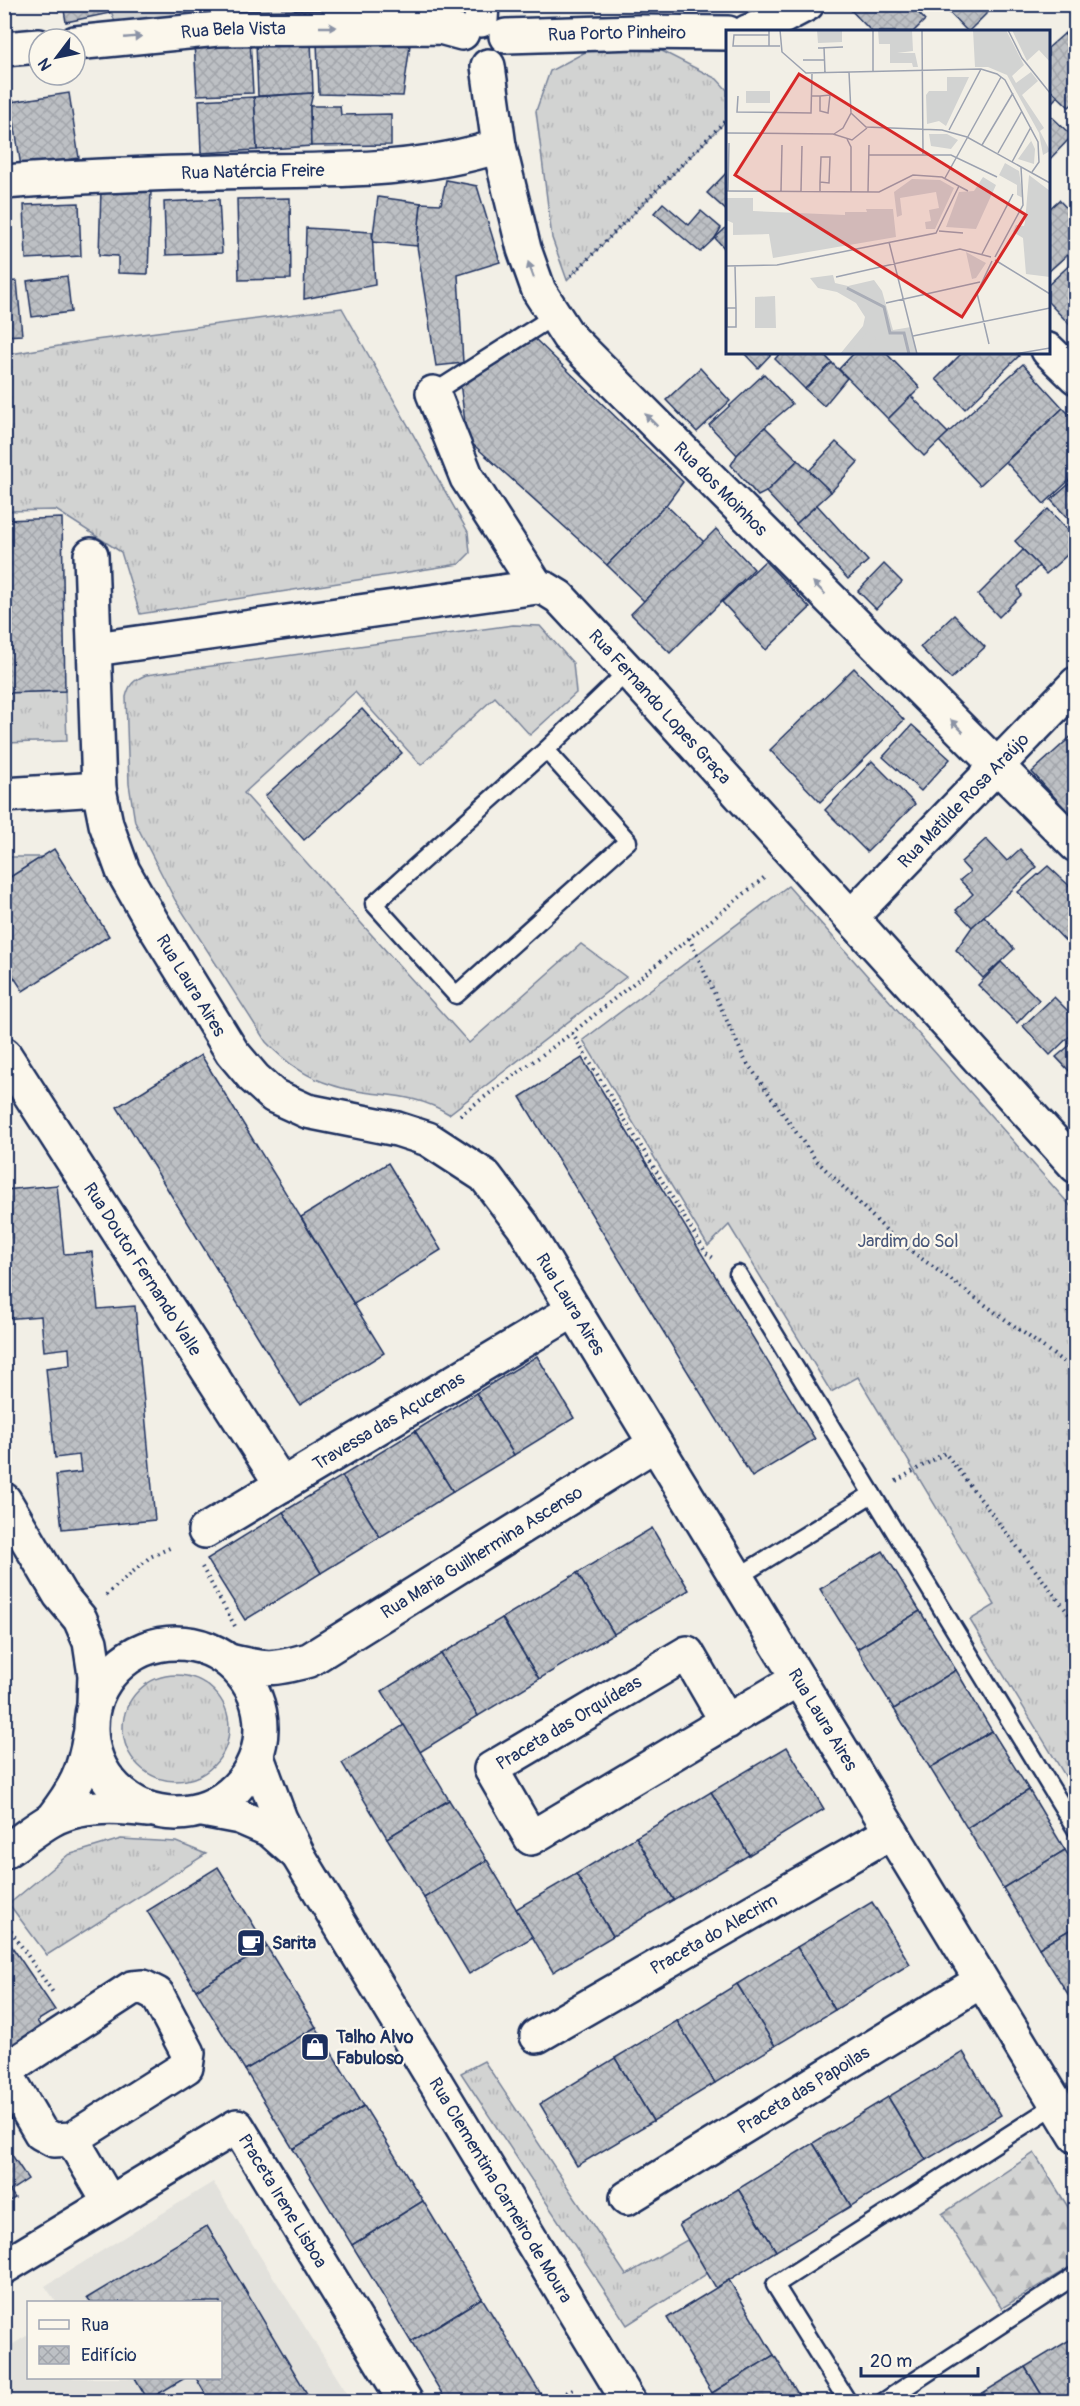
<svg xmlns="http://www.w3.org/2000/svg" width="1080" height="2406" viewBox="0 0 1080 2406" font-family="Pangolin,sans-serif">
  <defs>
    <pattern id="grass-tufts" width="24" height="20" patternUnits="userSpaceOnUse" patternTransform="scale(1.5)"><rect width="24" height="20" fill="#d2d3d2"/><path d="M3 7l-1-3M5 7V3M7 7l1-3M15 17l-1-3M17 17v-4M19 17l1-3" fill="none" stroke="#b4b5b7"/></pattern>
    <pattern id="forest-firs" width="22" height="20" patternUnits="userSpaceOnUse" patternTransform="scale(1.5)"><rect width="22" height="20" fill="#d2d3d2"/><path d="M5 1l3.5 6h-7zM16 11l3.5 6h-7z" fill="#b4b5b7"/></pattern>
    <pattern id="building-cross-hatch" width="8" height="8" patternUnits="userSpaceOnUse" patternTransform="scale(1.5)"><rect width="8" height="8" fill="#bdc0c4"/><path d="M0 0l8 8M0 8l8-8" fill="none" stroke="#a2a5ab"/></pattern>
  </defs>
  <rect width="100%" height="100%" fill="#f2efe6"/>
  <filter id="ink" filterUnits="userSpaceOnUse"><feTurbulence type="fractalNoise" baseFrequency=".0167" numOctaves="2"/><feDisplacementMap in="SourceGraphic" scale="12" xChannelSelector="R" yChannelSelector="G"/><feConvolveMatrix kernelMatrix="1 2 1 2 8 2 1 2 1" color-interpolation-filters="sRGB"/></filter>
  <g filter="url(#ink)">
    <!-- built -->
    <path fill="#e2e1dc" d="M213 2182 352 2401 5 2402V2349L28 2335V2378H220V2302H56L45 2286Z"/>
    <!-- grass -->
    <g fill="url(#grass-tufts)" stroke="#768198" stroke-width="1.5">
      <path d="M109 5H187V16L117 28Z"/>
      <path d="M591 49 662 51 717 79 727 90V120L567 280 552 238 536 111 550 71Z"/>
      <path d="M342 308 468 532 470 553 459 564 140 614 121 552 56 510 5 511V355L95 340Z"/>
      <path d="M513 625 540 626 573 663 576 693 530 735 495 697 421 765 355 692 244 793 469 1043 581 944 626 977 449 1114C409 1089 373 1099 332 1085 305 1077 285 1062 266 1042L175 900 135 822 129 784 126 697C129 684 134 680 146 675Z"/>
      <path d="M65 691 67 741 5 743 4 693Z"/>
      <path d="M5 857H42L5 881Z"/>
      <path d="M788 886 1075 1211V1792L970 1620 995 1605 858 1377 831 1392 729 1225 708 1246 583 1040Z"/>
      <circle cx="176" cy="1728" r="53"/>
      <path d="M121 1839 176 1842 206 1854 47 1955 9 1904 68 1855Z"/>
      <path d="M484 2061 626 2275 687 2240 708 2273 627 2325 461 2073Z"/>
    </g>
    <!-- forest -->
    <path fill="url(#forest-firs)" stroke="#768198" stroke-width="1.5" d="M1034 2153 1075 2218V2264L1002 2308 942 2214Z"/>
    <!-- building -->
    <g fill="url(#building-cross-hatch)" stroke="#1b2f5e" stroke-width="1.5">
      <path d="M63 4H108L110 13 66 22Z"/>
      <path d="M851 4H910L925 20 913 32H872L848 7Z"/>
      <path d="M941 4H996L968 32Z"/>
      <path d="M1076 22V46L1064 34Z"/>
      <path d="M1064 34 1076 46V101L1069 107 1048 87V48Z"/>
      <path d="M250 39 253 93 197 95 194 42Z"/>
      <path d="M311 40 313 93 258 96 256 42Z"/>
      <path d="M317 41 410 45 403 96 319 94Z"/>
      <path d="M1048 87 1058 96 1048 106Z"/>
      <path d="M69 93 79 158 21 167 11 102Z"/>
      <path d="M313 93 310 106 311 146 257 150 254 97Z"/>
      <path d="M254 97 257 150 201 153 199 100Z"/>
      <path d="M310 106H340L341 115 391 114V145L311 146Z"/>
      <path d="M1051 116 1072 136 1048 161V118Z"/>
      <path d="M728 171V212L707 193Z"/>
      <path d="M446 180 477 186 500 262 458 275 463 363 436 366 417 246 421 203 441 204Z"/>
      <path d="M101 189 151 191 148 274 118 273V256L99 255Z"/>
      <path d="M378 197 421 203 417 246 372 242Z"/>
      <path d="M290 198 291 279 239 280 237 199Z"/>
      <path d="M219 199 222 253 166 255 164 202Z"/>
      <path d="M1059 200 1076 218V247L1048 272V210Z"/>
      <path d="M79 203 81 256 26 259 24 205Z"/>
      <path d="M663 203 689 225 701 211 721 228 715 238 700 252 654 213Z"/>
      <path d="M728 226V252L715 238Z"/>
      <path d="M306 228 372 232 375 285 304 299Z"/>
      <path d="M1076 259V328L1074 329 1048 302V285Z"/>
      <path d="M67 276 71 312 32 317 27 281Z"/>
      <path d="M17 281 22 335 4 336V282Z"/>
      <path d="M534 338 683 482 666 505 607 565 467 439 460 382Z"/>
      <path d="M743 352H773L758 368Z"/>
      <path d="M781 352H822L832 363 805 389 775 359Z"/>
      <path d="M855 352H885L920 388 888 419 839 369Z"/>
      <path d="M963 352H1016L1019 356 965 409 936 379Z"/>
      <path d="M832 363 847 378 824 406 805 389Z"/>
      <path d="M1023 364 1063 408 980 485 939 441Z"/>
      <path d="M700 368 730 401 697 432 666 400Z"/>
      <path d="M764 374 792 404 765 427 737 455 709 425Z"/>
      <path d="M911 396 948 433 924 456 888 419Z"/>
      <path d="M1063 408 1076 421V474L1044 504 1006 462Z"/>
      <path d="M765 427 798 460 766 492 758 496 731 465 737 455Z"/>
      <path d="M836 442 858 462 831 492 809 471Z"/>
      <path d="M798 460 831 492 796 524 766 492Z"/>
      <path d="M1076 478V527L1051 500Z"/>
      <path d="M666 505 704 542 644 601 607 565Z"/>
      <path d="M817 505 868 561 848 579 796 524Z"/>
      <path d="M1048 509 1076 539V547L1046 574 1015 541Z"/>
      <path d="M62 518 65 691 4 693V520Z"/>
      <path d="M716 529 754 569 670 653 631 614Z"/>
      <path d="M1023 550 1039 566 1018 587 1021 595 999 617 978 595Z"/>
      <path d="M765 561 810 608 766 650 722 602Z"/>
      <path d="M884 564 902 582 876 609 858 591Z"/>
      <path d="M954 615 985 647 951 679 920 647Z"/>
      <path d="M854 668 904 720 820 802 770 750Z"/>
      <path d="M362 709 402 753 304 840 265 796Z"/>
      <path d="M912 725 950 759 921 791 883 757Z"/>
      <path d="M1076 732V821L1032 772Z"/>
      <path d="M872 761 915 804 867 852 825 810Z"/>
      <path d="M986 839 1007 861 1020 849 1037 867 972 927 956 910 973 894 960 880 970 872 961 862Z"/>
      <path d="M54 849 109 936 23 991 4 962V881Z"/>
      <path d="M1048 866 1076 892V952L1018 892Z"/>
      <path d="M984 916 1014 949 983 978 956 950 972 927Z"/>
      <path d="M1001 962 1039 1000 1017 1023 978 985Z"/>
      <path d="M1054 997 1076 1019V1030L1050 1055 1023 1026Z"/>
      <path d="M1076 1040V1078L1056 1057Z"/>
      <path d="M201 1055 384 1353 300 1405 117 1107Z"/>
      <path d="M582 1058 815 1439 752 1477 520 1097Z"/>
      <path d="M388 1163 441 1250 354 1304 301 1217Z"/>
      <path d="M57 1185 64 1254 92 1252 98 1309 135 1306 155 1520 62 1529 56 1475 81 1472 79 1455 55 1458 46 1368 70 1365 69 1348 44 1351 41 1316 4 1319V1190Z"/>
      <path d="M537 1356 574 1418 514 1455 476 1393Z"/>
      <path d="M476 1393 514 1455 453 1492 415 1431Z"/>
      <path d="M415 1431 453 1492 380 1537 342 1476Z"/>
      <path d="M342 1476 380 1537 321 1573 283 1512Z"/>
      <path d="M283 1512 321 1573 245 1620 207 1559Z"/>
      <path d="M652 1528 689 1590 614 1634 577 1573Z"/>
      <path d="M883 1551 920 1611 857 1649 820 1589Z"/>
      <path d="M577 1573 614 1634 539 1679 502 1618Z"/>
      <path d="M920 1611 956 1670 894 1709 857 1649Z"/>
      <path d="M502 1618 539 1679 478 1716 441 1654Z"/>
      <path d="M441 1654 478 1716 420 1752 382 1691Z"/>
      <path d="M956 1670 992 1731 930 1768 894 1709Z"/>
      <path d="M404 1725 449 1800 387 1838 342 1763Z"/>
      <path d="M992 1731 1029 1790 967 1828 930 1768Z"/>
      <path d="M787 1747 824 1809 749 1855 711 1792Z"/>
      <path d="M1029 1790 1065 1850 1003 1888 967 1828Z"/>
      <path d="M711 1792 749 1855 673 1900 636 1837Z"/>
      <path d="M449 1800 487 1860 424 1898 387 1838Z"/>
      <path d="M636 1837 673 1900 613 1936 576 1874Z"/>
      <path d="M1065 1850 1076 1867V1926L1039 1948 1003 1888Z"/>
      <path d="M487 1860 533 1937 469 1974 424 1898Z"/>
      <path d="M218 1867 267 1947 196 1990 147 1911Z"/>
      <path d="M576 1874 613 1936 553 1972 516 1909Z"/>
      <path d="M872 1902 910 1964 835 2010 797 1947Z"/>
      <path d="M1076 1926V2007L1039 1948Z"/>
      <path d="M4 1935 55 2010 37 2021 41 2027 4 2051Z"/>
      <path d="M267 1947 316 2027 245 2070 196 1990Z"/>
      <path d="M797 1947 835 2010 775 2046 737 1984Z"/>
      <path d="M737 1984 775 2046 715 2083 677 2021Z"/>
      <path d="M677 2021 715 2083 653 2121 615 2058Z"/>
      <path d="M316 2027 364 2106 293 2149 245 2070Z"/>
      <path d="M963 2052 1001 2115 926 2160 888 2097Z"/>
      <path d="M615 2058 653 2121 577 2166 540 2104Z"/>
      <path d="M888 2097 926 2160 851 2206 813 2143Z"/>
      <path d="M364 2106 423 2201 352 2245 293 2149Z"/>
      <path d="M4 2143 28 2179 10 2191 15 2198 4 2204Z"/>
      <path d="M813 2143 851 2206 776 2251 738 2189Z"/>
      <path d="M738 2189 776 2251 716 2288 679 2225Z"/>
      <path d="M423 2201 482 2298 411 2342 352 2245Z"/>
      <path d="M207 2226 312 2402H210L196 2378H220V2302H90L87 2298Z"/>
      <path d="M729 2280 774 2355 712 2393 667 2318Z"/>
      <path d="M482 2298 542 2396 533 2402H447L411 2342Z"/>
      <path d="M1076 2336V2402H1046L1025 2367Z"/>
      <path d="M774 2355 803 2402H718L712 2393Z"/>
      <path d="M1025 2367 1046 2402H968Z"/>
      <path d="M135 2378H185L148 2400Z"/>
    </g>
    <g fill="none" stroke-linecap="round" stroke-linejoin="round">
      <!-- service casing -->
      <g stroke="#1b2f5e" stroke-width="21">
        <g id="service">
          <path d="M433 393 554 316"/>
          <path d="M546 750 628 841 456 995 374 904Z"/>
          <path d="M546 750 628 671"/>
          <path d="M738 1274 1076 1829"/>
          <path d="M736 1578 872 1494"/>
          <path d="M848 2402 775 2285 1057 2104"/>
          <path d="M883 2402 1076 2275"/>
        </g>
      </g>
      <!-- minor casing -->
      <g stroke="#1b2f5e" stroke-width="38">
        <g id="minor">
          <path d="M481 20 482 4"/>
          <path d="M747 32 771 23 807 4"/>
          <path id="s1" d="M506 36 637 32 728 33"/>
          <path id="s2" d="M75 43 218 29 440 27 462 33"/>
          <path d="M4 49 39 46"/>
          <path id="s3" d="M488 66 499 146 524 249 539 291 568 336 1076 845"/>
          <path id="s4" d="M4 182C89 175 175 173 260 171 340 170 421 171 499 146"/>
          <path d="M1048 350 1076 377"/>
          <path d="M433 393 467 478 537 587"/>
          <path id="s5" d="M91 555 99 789 106 824 123 871 152 922 232 1052 254 1078 274 1096 307 1111 397 1129 428 1139 485 1176 523 1226 1076 2136"/>
          <path id="s6" d="M95 649 537 587 546 589 559 597 628 671 1076 1166"/>
          <path d="M4 795 99 789"/>
          <path id="s7" d="M851 917 1076 684"/>
          <path id="s8" d="M4 1054 282 1485"/>
          <path d="M4 1500 60 1595 80 1619 90 1642 95 1675 94 1704"/>
          <path id="s9" d="M205 1531 574 1310"/>
          <circle cx="176" cy="1728" r="85"/>
          <path id="s10" d="M229 1661C266 1670 273 1670 309 1660L655 1444"/>
          <path d="M727 1722 687 1653 491 1769 531 1838 798 1679"/>
          <path id="s11" d="M257 1757 280 1819 298 1855 629 2402"/>
          <path d="M203 1810 240 1817 270 1830 295 1852"/>
          <path d="M52 1819C75 1789 84 1773 90 1735"/>
          <path d="M4 1852C20 1842 35 1829 51 1820 78 1805 117 1806 147 1810"/>
          <path id="s12" d="M537 2036 891 1832"/>
          <path d="M72 2139 54 2140 41 2133 8 2077 12 2066 132 1988 143 1987 157 1994 188 2053 186 2067 72 2139 109 2202"/>
          <path id="s13" d="M627 2198 981 1981"/>
          <path id="s14" d="M4 2267 237 2126 406 2402"/>
        </g>
      </g>
      <!-- path -->
      <g stroke="#1b2f5e" stroke-width="4" stroke-dasharray="1.5 4.5" stroke-linecap="butt">
        <path d="M4 93 13 145"/>
        <path d="M571 276 728 118"/>
        <path d="M689 938 745 1060 815 1159 896 1240 1076 1371"/>
        <path d="M572 1033 706 1253 715 1259"/>
        <path d="M460 1115 572 1033 766 876"/>
        <path d="M896 1481 945 1453 1076 1623"/>
        <path d="M202 1567 235 1626"/>
        <path d="M106 1595 150 1557 172 1547"/>
        <path d="M4 1921 54 1994"/>
        <path d="M551 2402 576 2387"/>
      </g>
      <!-- service -->
      <use href="#service" stroke="#fbf7ec" stroke-width="16"/>
      <!-- minor -->
      <use href="#minor" stroke="#fbf7ec" stroke-width="33"/>
    </g>
    <!-- one-way arrows -->
    <defs><path id="oneway-solid" d="M-6-.8H1V-3.2L6.5 0L1 3.2V.8H-6Z" transform="scale(1.5)"/></defs>
    <g fill="#8b93a5">
      <use href="#oneway-solid" transform="translate(328 27)"/>
      <use href="#oneway-solid" transform="translate(133 37) rotate(-5)"/>
      <use href="#oneway-solid" transform="translate(531 270) rotate(-110)"/>
      <use href="#oneway-solid" transform="translate(651 420) rotate(-135)"/>
      <use href="#oneway-solid" transform="translate(819 588) rotate(-135)"/>
      <use href="#oneway-solid" transform="translate(957 726) rotate(-135)"/>
    </g>
  </g>
  <!-- icons -->
  <defs>
    <g id="cafe-square" transform="scale(1.5)"><rect x="-9" y="-9" width="18" height="18" rx="4" fill="#1b2f5e" stroke="#fbf7ec"/><path d="M-5.5-4.5H6V0H3Q3 3.5 0 3.5H-2.5Q-5.5 3.5-5.5 0ZM3-3.2v2h1.7v-2ZM-6 4.5H4V6H-6Z" fill="#fff"/></g>
    <g id="shop-square" transform="scale(1.5)"><rect x="-9" y="-9" width="18" height="18" rx="4" fill="#1b2f5e" stroke="#fbf7ec"/><path d="M-5-2.5h2.3a2.7 3.5 0 0 1 5.4 0H5L5.5 6h-11ZM-1.5-2.5h3a1.5 2.3 0 0 0-3 0Z" fill="#fff"/></g>
  </defs>
  <g fill-rule="evenodd">
    <use href="#cafe-square" x="251" y="1943"/>
    <use href="#shop-square" x="315" y="2047"/>
  </g>
  <g text-anchor="middle" dominant-baseline="central" stroke-width="4.5" stroke-linejoin="round" paint-order="stroke">
    <!-- street labels -->
    <g font-size="18" fill="#1b2f5e" stroke="#fbf7ec">
      <text stroke="none"><textPath href="#s2" startOffset="159">Rua Bela Vista</textPath></text>
      <text stroke="none"><textPath href="#s1" startOffset="111">Rua Porto Pinheiro</textPath></text>
      <text stroke="none"><textPath href="#s4" startOffset="249">Rua Natércia Freire</textPath></text>
      <text stroke="none"><textPath href="#s3" startOffset="501">Rua dos Moinhos</textPath></text>
      <text stroke="none"><textPath href="#s6" startOffset="620">Rua Fernando Lopes Graça</textPath></text>
      <text stroke="none"><textPath href="#s7" startOffset="162">Rua Matilde Rosa Araújo</textPath></text>
      <text stroke="none"><textPath href="#s5" startOffset="453">Rua Laura Aires</textPath></text>
      <text stroke="none"><textPath href="#s8" startOffset="256">Rua Doutor Fernando Valle</textPath></text>
      <text stroke="none"><textPath href="#s5" startOffset="975">Rua Laura Aires</textPath></text>
      <text stroke="none"><textPath href="#s9" startOffset="214">Travessa das Açucenas</textPath></text>
      <text stroke="none"><textPath href="#s10" startOffset="285">Rua Maria Guilhermina Ascenso</textPath></text>
      <text stroke="none"><textPath href="#s5" startOffset="1461">Rua Laura Aires</textPath></text>
      <text transform="translate(569 1723) rotate(-31)">Praceta das Orquídeas</text>
      <text stroke="none"><textPath href="#s12" startOffset="204">Praceta do Alecrim</textPath></text>
      <text stroke="none"><textPath href="#s13" startOffset="207">Praceta das Papoilas</textPath></text>
      <text stroke="none"><textPath href="#s11" startOffset="498">Rua Clementina Carneiro de Moura</textPath></text>
      <text stroke="none"><textPath href="#s14" startOffset="360">Praceta Irene Lisboa</textPath></text>
    </g>
    <!-- park labels -->
    <g font-size="18" fill="#49587b" stroke="#fbf7ec">
      <text x="908" y="1241">Jardim do Sol</text>
    </g>
    <!-- poi labels -->
    <g font-size="18" font-weight="bold" fill="#1b2f5e" stroke="#fbf7ec" text-anchor="start">
      <text x="272" y="1943">Sarita</text>
      <text x="336" y="2037">Talho Alvo<tspan x="336" dy="21">Fabuloso</tspan></text>
    </g>
  </g>
  <!-- overview -->
  <g transform="translate(726 30)">
    <rect width="324" height="324" fill="#f2efe6"/>
    <path d="M91 0H116V12L92 13ZM247 0H280L298 35 286 46 290 53 305 42 312 51 296 65 318 98 314 101 324 121 317 125 313 103 281 45 262 37H249ZM286 0H324V32L313 20 301 31ZM221 47H243L220 96 213 91 201 94 200 65 203 61H221ZM203 104H221L232 110 225 119 205 116ZM303 106 309 119 308 134 292 129 305 111ZM303 145 324 161V247L300 244 297 208 287 202 290 195 298 196 299 192ZM257 147 270 155 250 199 220 197 233 162 248 161ZM186 149 214 150 228 158 209 199H200L199 192 205 191 203 180 213 178 210 162 174 168 176 185 171 187 168 162ZM0 168H27V181L119 185V182H141L140 179H167L170 207 47 228 43 204 7 205V193L0 190ZM240 222 260 233 250 248 246 249ZM107 245 109 253 122 256 148 250 156 261 167 300 185 297 191 324H114L137 296 139 287 130 273 111 262 92 258 84 248Z" fill="#d2d3d2"/>
    <path d="M279 133 293 141 297 168 291 165V155L273 145Z" fill="#d2d3d2"/>
    <path d="M152 0H186L187 21 171 23H189L192 37H187L186 33H164V14H153ZM20 61H44V73H20ZM49 266 50 298H29V267ZM142 301 150 308 137 324H123Z" fill="#d2d3d2"/>
    <path fill="none" stroke="#a9adb7" stroke-width="3" d="M121 258 158 277 164 303H178L183 324"/>
    <path fill="none" stroke="#9ca2b0" stroke-width="1.5" d="M43 0V16H54M54 0 56 22 80 43 255 39 271 44 279 50 312 112 313 132 306 142M147 0V42M196 0 197 124M282 0 296 28 324 63M43 16H7L8 5H43M98 17 99 43M92 18 117 17M77 30H99M12 66 11 82 85 83 86 44M86 66H94V81L102 83 104 65 94 66M125 83 140 97 216 100 241 107 324 153M223 100 255 39M0 103 107 104 126 110 141 98M108 104 117 98 125 83 123 42M121 109 125 117V162M256 115 287 63M272 123 296 81M143 125H225L271 147M286 132 305 97M219 148 275 47M0 161 153 162 187 145 216 147 242 161M2 161 3 113M55 161 56 115M75 161 76 116M94 162V152L95 127H104L103 153 94 152M142 162 143 115M213 201 237 203M163 212 191 324M256 224 287 164M269 227 297 175 295 137M269 230 324 264M0 236 51 235 210 203 233 156M9 236 10 278M110 247 234 219 265 227M160 273 254 252M0 297H10V278H1V297M187 306 324 278M263 314 251 263 266 231M288 324 324 318"/>
    <path fill="#d62828" fill-opacity="0.15" stroke="#d62828" stroke-width="3" d="M73 44 300 185 236 287 9 145Z"/>
    <rect width="324" height="324" fill="none" stroke="#1b2f5e" stroke-width="3"/>
  </g>
  <!-- margin -->
  <rect width="1080" height="2406" fill="none" stroke="#fbf7ec" stroke-width="24"/>
  <rect x="12" y="12" width="1056" height="2382" fill="none" stroke="#1b2f5e" stroke-width="2" filter="url(#ink)"/>
  <!-- legend -->
  <rect x="27" y="2301" width="195" height="78" fill="#fbf7ec" stroke="#a1a7b3" stroke-width="1.5"/>
  <rect x="39" y="2320" width="30" height="9" fill="#fbf7ec" stroke="#a1a7b3" stroke-width="1.5"/>
  <text x="81" y="2331" font-size="18" fill="#1b2f5e">Rua</text>
  <rect x="39" y="2346" width="30" height="18" fill="url(#building-cross-hatch)" stroke="#a1a7b3" stroke-width="1.5"/>
  <text x="81" y="2361" font-size="18" fill="#1b2f5e">Edifício</text>
  <!-- north arrow -->
  <g transform="translate(57 57) rotate(238)"><circle r="28" fill="#fbf7ec" stroke="#a1a7b3" stroke-width="1.5"/>
  <path d="M0-4.5L10 22L0 15L-10 22Z" fill="#1b2f5e"/>
  <text y="-9" font-size="16" font-weight="bold" text-anchor="middle" fill="#1b2f5e">N</text>
  </g>
  <!-- scale -->
  <path d="M861 2367v9h117v-9" fill="none" stroke="#1b2f5e" stroke-width="3"/>
  <text x="870" y="2367" font-size="18" fill="#1b2f5e" stroke="#fbf7ec" stroke-width="4.5" paint-order="stroke">20 m</text>
</svg>
